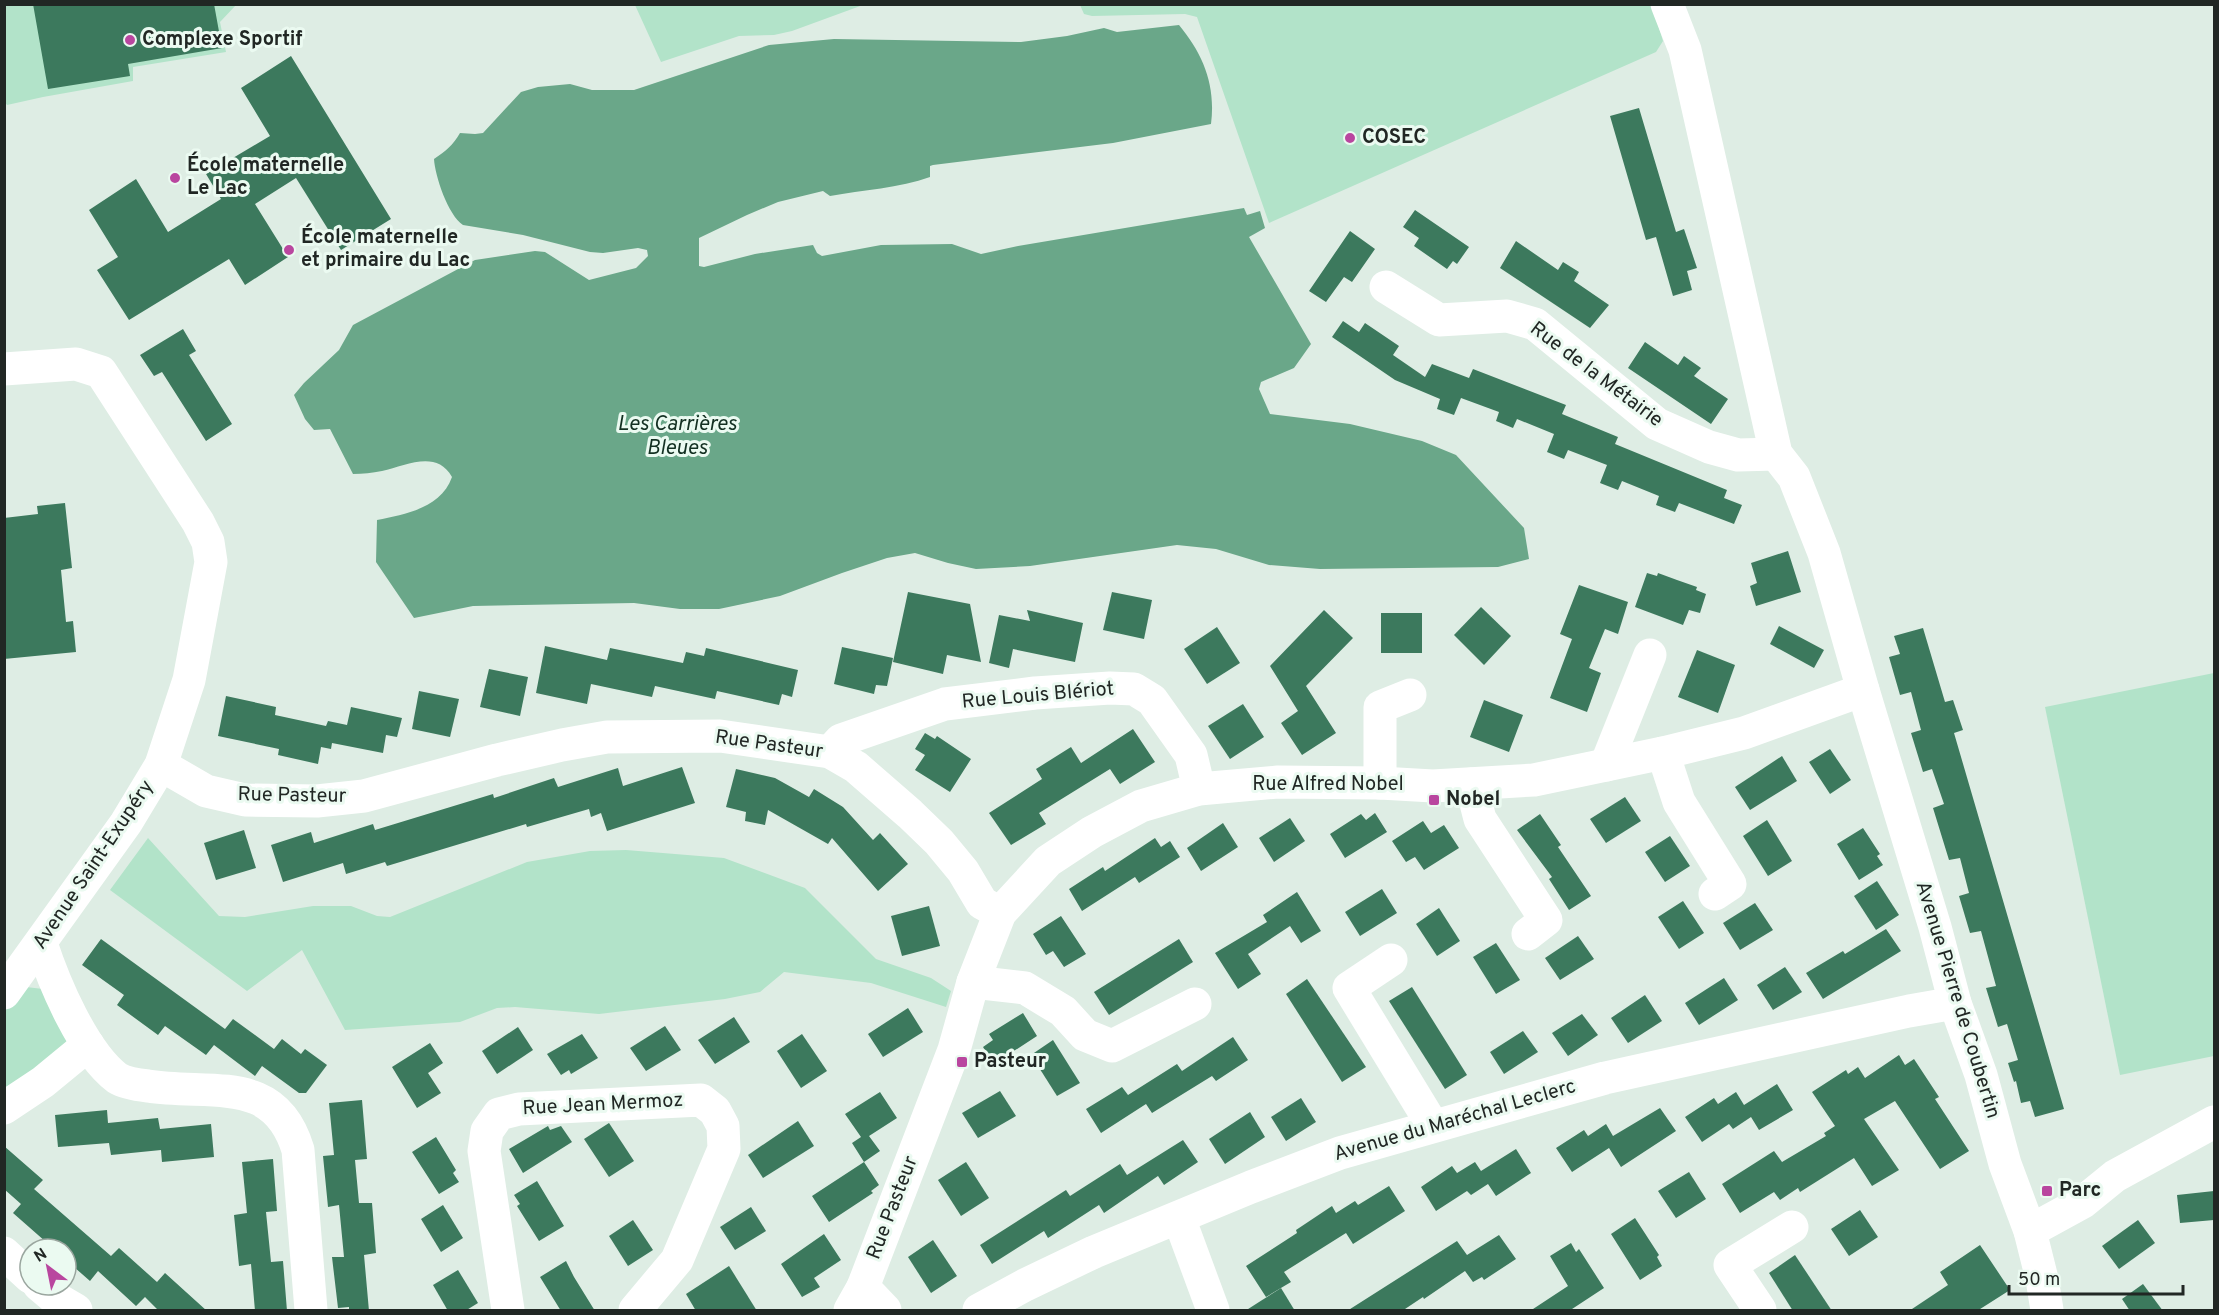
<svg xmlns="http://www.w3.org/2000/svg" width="2219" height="1315" viewBox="0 0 2219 1315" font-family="Overpass,sans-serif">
  <rect width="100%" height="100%" fill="#deede4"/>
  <!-- green -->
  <g fill="#b2e3c9">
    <path d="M4 5H236L220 22 226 52 133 67V81L43 97 7 105 4 101Z"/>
    <path d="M635 5H863L792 31 774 35 739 36 661 62Z"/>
    <path d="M1080 5H1652L1663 41 1656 52 1269 223 1197 17 1185 14 1092 16 1084 14Z"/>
    <path d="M2214 673V1056L2120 1075 2045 707Z"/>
    <path d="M148 838 219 916 245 917 313 906H351L377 916 390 917 527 862 590 851 626 850 724 858 805 888 876 959 931 978 951 991 946 1007 871 983 784 972 760 992 725 999 599 1014 515 1007 497 1008 460 1022 345 1030 302 950 247 991 110 890Z"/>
    <path d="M26 987 43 989 74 1036 5 1094V1007Z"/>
  </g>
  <!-- water -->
  <path fill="#6aa789" d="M1179 25C1203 54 1216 85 1211 124L1113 143 933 165 930 166V177C900 188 862 190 830 196L823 191 778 202 747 215 699 238V266L704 267 755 254 813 245 817 253 822 256 881 245 952 244 981 254 1018 246 1244 208 1247 215 1260 211 1265 228 1249 237 1311 344 1294 368 1261 382 1259 389 1270 414 1350 424 1422 441 1456 455 1524 528 1529 559 1498 567 1320 569 1269 565 1216 549 1177 545 1030 566 976 569 948 563 915 553 887 558 842 573 780 596 719 609H680L634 603 473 606 414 618 376 562 377 520C406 514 441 508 452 477 436 449 406 466 382 471 372 473 363 474 353 474L330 429 314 430 305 419 294 395 304 383 339 350 353 325 475 260 535 251 545 252 589 280 636 268 648 256 647 250 638 248 603 253 590 252 523 235 463 225C448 215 435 176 434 159 446 151 453 145 460 133L475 134 483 133 521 92 538 87 570 84 592 90H634L769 45 834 39 1021 42 1067 36 1104 28 1117 32Z"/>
  <!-- building -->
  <g fill="#3c795d">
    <path d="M33 4H214L222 48 128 64 130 76 48 89Z"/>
    <path d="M291 56 391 219 341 250 296 178 255 204 288 257 245 285 229 259 129 320 97 270 118 257 89 210 136 179 168 232 221 199 206 174 270 136 241 88Z"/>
    <path d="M1639 108 1676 232 1684 229 1697 268 1687 271 1692 290 1673 296 1656 237 1646 240 1610 116Z"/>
    <path d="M1415 210 1469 247 1457 264 1453 261 1447 269 1414 246 1419 238 1403 227Z"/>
    <path d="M1350 231 1375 249 1352 282 1344 277 1326 302 1309 291Z"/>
    <path d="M1516 241 1558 270 1563 262 1579 272 1574 281 1609 305 1590 328 1500 268Z"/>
    <path d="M1343 321 1359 332 1365 323 1399 346 1393 355 1425 377 1432 364 1469 378 1473 369 1566 405 1562 414 1618 437 1615 444 1727 490 1724 498 1742 505 1734 524 1679 503 1675 512 1656 505 1659 496 1622 481 1618 490 1600 483 1607 465 1568 450 1564 459 1547 452 1554 434 1517 419 1513 428 1496 421 1499 412 1461 398 1454 415 1437 409 1440 399 1395 380 1332 337Z"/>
    <path d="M183 329 196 351 189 355 232 424 206 441 162 372 154 376 140 355Z"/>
    <path d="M1645 342 1678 365 1684 356 1701 368 1694 376 1728 399 1711 424 1628 368Z"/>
    <path d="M65 503 72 568 61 570 66 622 73 621 76 652 4 659V518L38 514 37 506Z"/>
    <path d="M1788 551 1801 592 1756 606 1750 586 1757 583 1751 563Z"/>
    <path d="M1647 573 1657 576 1658 573 1677 580 1697 587 1696 590 1706 594 1700 613 1689 610 1683 625 1635 607Z"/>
    <path d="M1579 585 1628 602 1618 634 1605 629 1589 668 1601 673 1587 712 1550 698 1572 639 1560 634Z"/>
    <path d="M908 592 970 604 981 662 947 655 943 674 893 662Z"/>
    <path d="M1112 592 1152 600 1144 639 1103 630Z"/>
    <path d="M1481 607 1511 636 1484 665 1454 635Z"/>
    <path d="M1027 610 1083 623 1075 662 1013 649 1009 668 989 663 999 615 1030 621Z"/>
    <path d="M1324 610 1353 638 1306 686 1336 733 1302 755 1281 723 1298 711 1270 666Z"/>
    <rect x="1381" y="613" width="41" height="40"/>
    <path d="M1779 626 1824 650 1814 668 1770 644Z"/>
    <path d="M1217 627 1240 663 1207 684 1184 649Z"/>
    <path d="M1923 628 1945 702 1953 700 1963 730 1954 733 2064 1109 2035 1117 2030 1101 2021 1103 2016 1081 2014 1082 2008 1063 2018 1060 2007 1024 1998 1027 1986 988 1996 986 1981 931 1970 933 1959 896 1969 893 1960 858 1949 860 1933 808 1944 804 1932 769 1923 772 1911 733 1921 730 1911 692 1900 695 1889 657 1900 654 1894 636Z"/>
    <path d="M545 646 607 660 610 648 683 663 686 652 704 656 706 648 798 670 792 697 782 694 779 705 717 691 715 699 655 686 652 697 591 684 587 704 536 693Z"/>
    <path d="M842 647 893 658 887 686 876 685 874 694 834 684Z"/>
    <path d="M1697 650 1735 665 1718 713 1678 697Z"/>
    <path d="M489 669 528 677 520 716 480 707Z"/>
    <path d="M419 691 459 699 450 737 412 729Z"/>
    <path d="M226 696 276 707 275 715 326 726 328 721 347 725 351 707 402 718 397 737 386 735 383 753 332 743 331 749 321 747 318 764 278 755 279 749 218 736Z"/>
    <path d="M1484 700 1523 715 1509 752 1470 737Z"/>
    <path d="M1243 704 1264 737 1230 759 1208 726Z"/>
    <path d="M1133 729 1155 762 1120 784 1110 769 1039 813 1046 824 1011 845 989 813 1042 779 1036 769 1071 747 1081 763Z"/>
    <path d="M925 733 935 739 937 736 971 759 950 792 915 770 925 755 915 749Z"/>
    <path d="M1830 749 1851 780 1830 794 1809 762Z"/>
    <path d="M1782 756 1797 781 1750 810 1735 787Z"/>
    <path d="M682 767 695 803 607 831 601 813 591 817 589 809 527 827 526 824 387 866 385 862 346 874 343 863 283 882 271 845 311 832 314 843 373 824 375 830 493 794 494 798 554 778 558 787 618 768 623 786Z"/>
    <path d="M736 769 775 778 809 797 814 789 843 807 873 840 880 833 908 864 878 891 832 838 828 844 768 810 765 825 745 821 746 812 726 807Z"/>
    <path d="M1625 797 1641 821 1606 843 1590 819Z"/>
    <path d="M1375 813 1387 832 1345 858 1330 834 1361 814 1366 820Z"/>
    <path d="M1540 814 1561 845 1558 847 1591 896 1569 910 1549 879 1552 877 1517 830Z"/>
    <path d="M1290 818 1305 841 1274 862 1259 838Z"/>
    <path d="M1767 820 1792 861 1768 876 1743 836Z"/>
    <path d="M1423 821 1431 833 1444 825 1459 848 1424 870 1415 857 1406 862 1392 841Z"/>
    <path d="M1223 823 1238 847 1201 871 1187 848Z"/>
    <path d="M1863 828 1880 854 1877 856 1883 865 1859 880 1837 844Z"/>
    <path d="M244 830 256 868 216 880 204 843Z"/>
    <path d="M1670 836 1690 866 1665 882 1645 852Z"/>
    <path d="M1155 838 1161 847 1170 841 1180 857 1139 883 1135 877 1082 911 1069 889 1103 867 1105 871Z"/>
    <path d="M1877 881 1899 915 1876 930 1854 896Z"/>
    <path d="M1382 889 1397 913 1360 936 1345 912Z"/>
    <path d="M1297 892 1321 931 1301 943 1290 926 1248 954 1261 974 1238 989 1215 953 1267 922 1263 915Z"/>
    <path d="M1683 901 1704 933 1679 949 1658 917Z"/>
    <path d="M1755 903 1773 930 1740 950 1723 923Z"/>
    <path d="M929 906 940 946 902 956 891 916Z"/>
    <path d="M1439 908 1460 941 1437 956 1416 924Z"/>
    <path d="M1061 916 1086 954 1064 967 1053 951 1046 955 1033 934Z"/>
    <path d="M1886 929 1901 951 1823 999 1806 973 1843 951 1845 954Z"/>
    <path d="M1578 936 1594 959 1560 980 1545 958Z"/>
    <path d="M101 939 225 1029 233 1019 274 1049 282 1039 301 1054 305 1049 327 1065 306 1093H299L262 1066 255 1076 214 1045 206 1055 165 1026 158 1035 117 1005 124 995 82 965Z"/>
    <path d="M1179 939 1193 962 1109 1015 1094 992Z"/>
    <path d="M1496 943 1520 980 1496 994 1473 957Z"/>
    <path d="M1785 967 1802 992 1773 1010 1757 985Z"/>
    <path d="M1724 978 1738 1000 1699 1025 1685 1003Z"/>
    <path d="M1307 979 1366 1067 1342 1082 1286 994Z"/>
    <path d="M1412 987 1467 1075 1445 1089 1389 1001Z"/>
    <path d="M1645 995 1662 1021 1628 1043 1611 1018Z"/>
    <path d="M908 1008 923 1032 883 1057 868 1034Z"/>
    <path d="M1023 1013 1037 1036 994 1064 983 1047 993 1040 989 1034Z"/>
    <path d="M1582 1014 1598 1035 1568 1056 1552 1033Z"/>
    <path d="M734 1017 750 1042 715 1064 698 1040Z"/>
    <path d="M665 1026 681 1050 646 1071 630 1048Z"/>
    <path d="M518 1027 533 1050 497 1074 482 1051Z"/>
    <path d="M1523 1031 1538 1052 1504 1074 1490 1052Z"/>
    <path d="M582 1034 598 1058 571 1074 569 1070 561 1075 547 1054Z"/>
    <path d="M802 1034 827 1071 801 1088 777 1051Z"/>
    <path d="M1233 1037 1248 1060 1216 1081 1212 1076 1152 1113 1146 1104 1101 1133 1086 1109 1122 1087 1128 1095 1177 1064 1182 1071Z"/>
    <path d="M1053 1040 1080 1083 1057 1096 1031 1055Z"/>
    <path d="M430 1043 443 1063 428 1073 441 1093 417 1108 392 1067Z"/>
    <path d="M1899 1055 1905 1065 1914 1059 1939 1097 1935 1099 1969 1151 1940 1169 1895 1101 1864 1119 1899 1170 1872 1186 1854 1158 1800 1192 1798 1188 1780 1200 1774 1192 1740 1213 1722 1184 1774 1151 1782 1162 1826 1136 1824 1133 1835 1126 1812 1092 1846 1070 1848 1074 1858 1067 1865 1078Z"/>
    <path d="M1777 1084 1793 1110 1759 1130 1751 1117 1733 1129 1729 1124 1702 1142 1685 1117 1714 1098 1718 1104 1736 1092 1744 1105Z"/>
    <path d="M1000 1091 1016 1116 978 1138 962 1113Z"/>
    <path d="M880 1092 897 1118 869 1136 880 1151 864 1162 852 1143 861 1137 845 1114Z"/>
    <path d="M1301 1098 1316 1122 1286 1141 1271 1117Z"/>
    <path d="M362 1100 367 1159 355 1160 359 1203H372L376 1253 364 1255 369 1311H349V1307L338 1308 332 1257H344L339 1205 328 1207 323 1156 334 1155 329 1103Z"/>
    <path d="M1660 1108 1676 1131 1621 1167 1609 1148 1572 1172 1556 1148 1584 1130 1588 1136 1606 1124 1613 1136Z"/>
    <path d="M107 1110 108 1123 158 1118 160 1129 211 1124 214 1157 162 1162 161 1150 111 1155 109 1143 58 1147 55 1115Z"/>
    <path d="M1250 1112 1265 1137 1225 1164 1209 1139Z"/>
    <path d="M798 1121 814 1146 763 1178 748 1155Z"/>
    <path d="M609 1123 634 1161 609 1177 584 1139Z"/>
    <path d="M548 1126 550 1130 561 1126 572 1142 523 1173 509 1149Z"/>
    <path d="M436 1137 456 1170 453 1173 459 1182 439 1194 412 1152Z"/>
    <path d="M1183 1140 1198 1162 1164 1185 1158 1176 1104 1213 1099 1205 1048 1238 1044 1231 992 1264 980 1245 1066 1190 1070 1196 1120 1164 1127 1175Z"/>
    <path d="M4 1146 43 1180 34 1189 111 1256 119 1248 157 1282 165 1273 207 1311H159L145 1297 136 1306 98 1271 90 1281 66 1260V1249H54L13 1213 21 1204 4 1189Z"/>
    <path d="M1516 1149 1531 1173 1496 1196 1488 1184 1471 1195 1467 1191 1436 1211 1421 1187 1452 1166 1457 1173 1475 1162 1481 1171Z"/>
    <path d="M273 1159 277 1211 266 1212 271 1262 283 1261 287 1311H255L251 1264 239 1266 234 1215 247 1213 242 1162Z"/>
    <path d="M864 1162 879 1185 871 1191 873 1193 829 1222 812 1196Z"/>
    <path d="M966 1162 989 1198 961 1216 938 1180Z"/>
    <path d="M1689 1172 1706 1199 1676 1218 1658 1191Z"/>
    <path d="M537 1181 564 1226 539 1241 517 1206 520 1204 514 1195Z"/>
    <path d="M1389 1186 1405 1211 1353 1244 1346 1233 1284 1272 1291 1282 1266 1297 1246 1266 1297 1233 1296 1230 1332 1206 1336 1213 1355 1201 1358 1205Z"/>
    <path d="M2214 1191V1220L2180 1223 2177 1195Z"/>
    <path d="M443 1205 463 1238 441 1252 421 1219Z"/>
    <path d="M751 1207 766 1231 735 1250 720 1227Z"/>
    <path d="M1860 1210 1878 1237 1849 1256 1831 1229Z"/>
    <path d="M1635 1218 1659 1255 1657 1257 1662 1266 1640 1280 1611 1234Z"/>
    <path d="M633 1220 653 1250 628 1266 609 1236Z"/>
    <path d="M2138 1220 2155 1243 2119 1269 2102 1246Z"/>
    <path d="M824 1234 841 1260 814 1278 820 1287 802 1297 781 1264Z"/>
    <path d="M1499 1235 1516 1259 1484 1280 1482 1277 1473 1282 1465 1271 1424 1299 1423 1297 1402 1311H1347L1457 1241 1467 1255Z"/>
    <path d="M933 1240 957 1276 931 1293 908 1257Z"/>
    <path d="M1571 1243 1576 1252 1579 1249 1604 1288 1569 1311H1530L1568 1286 1550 1256Z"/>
    <path d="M1980 1245 2010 1290 1977 1311H1909L1948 1285 1940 1272Z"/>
    <path d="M1795 1255 1832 1311H1793L1769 1273Z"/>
    <path d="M566 1261 574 1277 595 1311H561L540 1277Z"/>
    <path d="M729 1266 757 1311H696L686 1294Z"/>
    <path d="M458 1270 478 1303 465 1311H448L433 1285Z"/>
    <path d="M2143 1284 2163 1311H2130L2122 1299Z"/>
    <path d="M1281 1288 1295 1311H1245Z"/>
  </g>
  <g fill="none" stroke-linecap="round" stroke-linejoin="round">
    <!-- minor -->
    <g stroke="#fff" stroke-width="33">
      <path d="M1667 4 1685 50 1776 454 1794 477 1824 553 1863 690 1935 927 1955 1003 1981 1075 2005 1164 2030 1231 2042 1279 2047 1310"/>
      <path d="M1386 287 1439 320 1507 316 1535 324 1657 424 1709 447 1738 455 1776 454"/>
      <path d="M4 369 76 364 101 372 198 522 208 542 211 562 189 680 161 765 126 823 4 993"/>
      <path d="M830 752 841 740 945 704 1035 693 1110 688 1134 689 1152 700 1191 755 1199 789"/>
      <path d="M1663 753 1679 802 1730 884 1715 894"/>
      <path d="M161 765 206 791 245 800 317 801 364 796 497 760 562 745 607 737 720 736 830 752 856 767 910 814 939 842 963 871 982 903 1000 913"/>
      <path d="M1606 765 1650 655"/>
      <path d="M1380 783V707L1410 695"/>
      <path d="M1471 784 1480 819 1546 920 1528 934"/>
      <path d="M41 943C54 983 83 1052 117 1078 125 1083 139 1085 148 1086 211 1096 275 1073 298 1150L311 1310"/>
      <path d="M1391 960 1349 988 1433 1126"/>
      <path d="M973 982 1025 988 1063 1011 1085 1035 1112 1046 1195 1004"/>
      <path d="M4 1108 43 1082 88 1045"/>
      <path d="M1179 1218 1213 1310"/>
      <path d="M2030 1231 2083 1202 2115 1176 2214 1122"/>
      <path d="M4 1253 30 1277"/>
      <path d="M39 1285 52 1296 76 1310"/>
      <path d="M863 1287 885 1310"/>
      <path d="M508 1310 484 1151 487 1131 499 1114 519 1109 701 1100 715 1111 723 1126 724 1149 677 1260 635 1310"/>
      <path d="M850 1310 863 1287 954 1050 973 982 1000 913 1048 861 1092 832 1141 806 1199 789 1278 782 1380 783 1433 786 1534 780 1663 753 1744 733 1863 690"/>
      <path d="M979 1310 1025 1285 1094 1252 1251 1187 1340 1153 1605 1078 1909 1011 1955 1003"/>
      <path d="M1760 1310 1730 1265 1792 1227"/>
    </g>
  </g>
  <!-- markers -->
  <g fill="#b9469f" stroke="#ebfaf1" stroke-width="2">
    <circle cx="130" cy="40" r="6"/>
    <circle cx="1350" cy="138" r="6"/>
    <circle cx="175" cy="178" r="6"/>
    <circle cx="289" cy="250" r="6"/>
    <rect x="1428" y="794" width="12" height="12" rx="3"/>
    <rect x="956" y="1056" width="12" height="12" rx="3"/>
    <rect x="2041" y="1185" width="12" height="12" rx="3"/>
  </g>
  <g text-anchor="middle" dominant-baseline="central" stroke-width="6" stroke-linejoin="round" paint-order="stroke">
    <!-- poi labels -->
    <g font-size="20" font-weight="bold" fill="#212724" stroke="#ebfaf1" text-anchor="start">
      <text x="142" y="40">Complexe Sportif</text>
      <text x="1362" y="138">COSEC</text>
      <text x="187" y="166">École maternelle<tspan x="187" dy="23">Le Lac</tspan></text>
      <text x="301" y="238">École maternelle<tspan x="301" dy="23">et primaire du Lac</tspan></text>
      <text x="1446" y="800">Nobel</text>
      <text x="974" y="1062">Pasteur</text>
      <text x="2059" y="1191">Parc</text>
    </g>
    <!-- street labels -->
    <g font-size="20" fill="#212724" stroke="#ebfaf1">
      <text transform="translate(1596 375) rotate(37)">Rue de la Métairie</text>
      <text transform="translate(1038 696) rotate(-5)">Rue Louis Blériot</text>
      <text transform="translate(769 745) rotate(8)">Rue Pasteur</text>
      <text x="1328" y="785">Rue Alfred Nobel</text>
      <text transform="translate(292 796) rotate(1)">Rue Pasteur</text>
      <text transform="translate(94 865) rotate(-56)">Avenue Saint-Exupéry</text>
      <text transform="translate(1957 1000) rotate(73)">Avenue Pierre de Coubertin</text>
      <text transform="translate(603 1105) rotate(-3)">Rue Jean Mermoz</text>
      <text transform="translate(1455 1121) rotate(-16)">Avenue du Maréchal Leclerc</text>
      <text transform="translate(893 1208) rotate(-69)">Rue Pasteur</text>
    </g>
    <!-- water labels -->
    <g font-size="21" font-style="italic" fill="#133022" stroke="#ebfaf1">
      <text x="677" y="424">Les Carrières<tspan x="677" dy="24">Bleues</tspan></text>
    </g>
  </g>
  <!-- border -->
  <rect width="2219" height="1315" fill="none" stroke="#212724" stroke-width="12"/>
  <!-- north arrow -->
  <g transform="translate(48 1267) rotate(328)"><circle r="28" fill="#ebfaf1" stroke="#9aa69f" stroke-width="1.5"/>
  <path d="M0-4.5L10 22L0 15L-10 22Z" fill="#b9469f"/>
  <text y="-9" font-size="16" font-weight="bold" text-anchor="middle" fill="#212724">N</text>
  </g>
  <!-- scale -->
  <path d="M2009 1285v9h174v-9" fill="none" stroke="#212724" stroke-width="3"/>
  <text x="2018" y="1285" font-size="18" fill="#212724" stroke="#ebfaf1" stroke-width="4.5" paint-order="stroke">50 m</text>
</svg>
